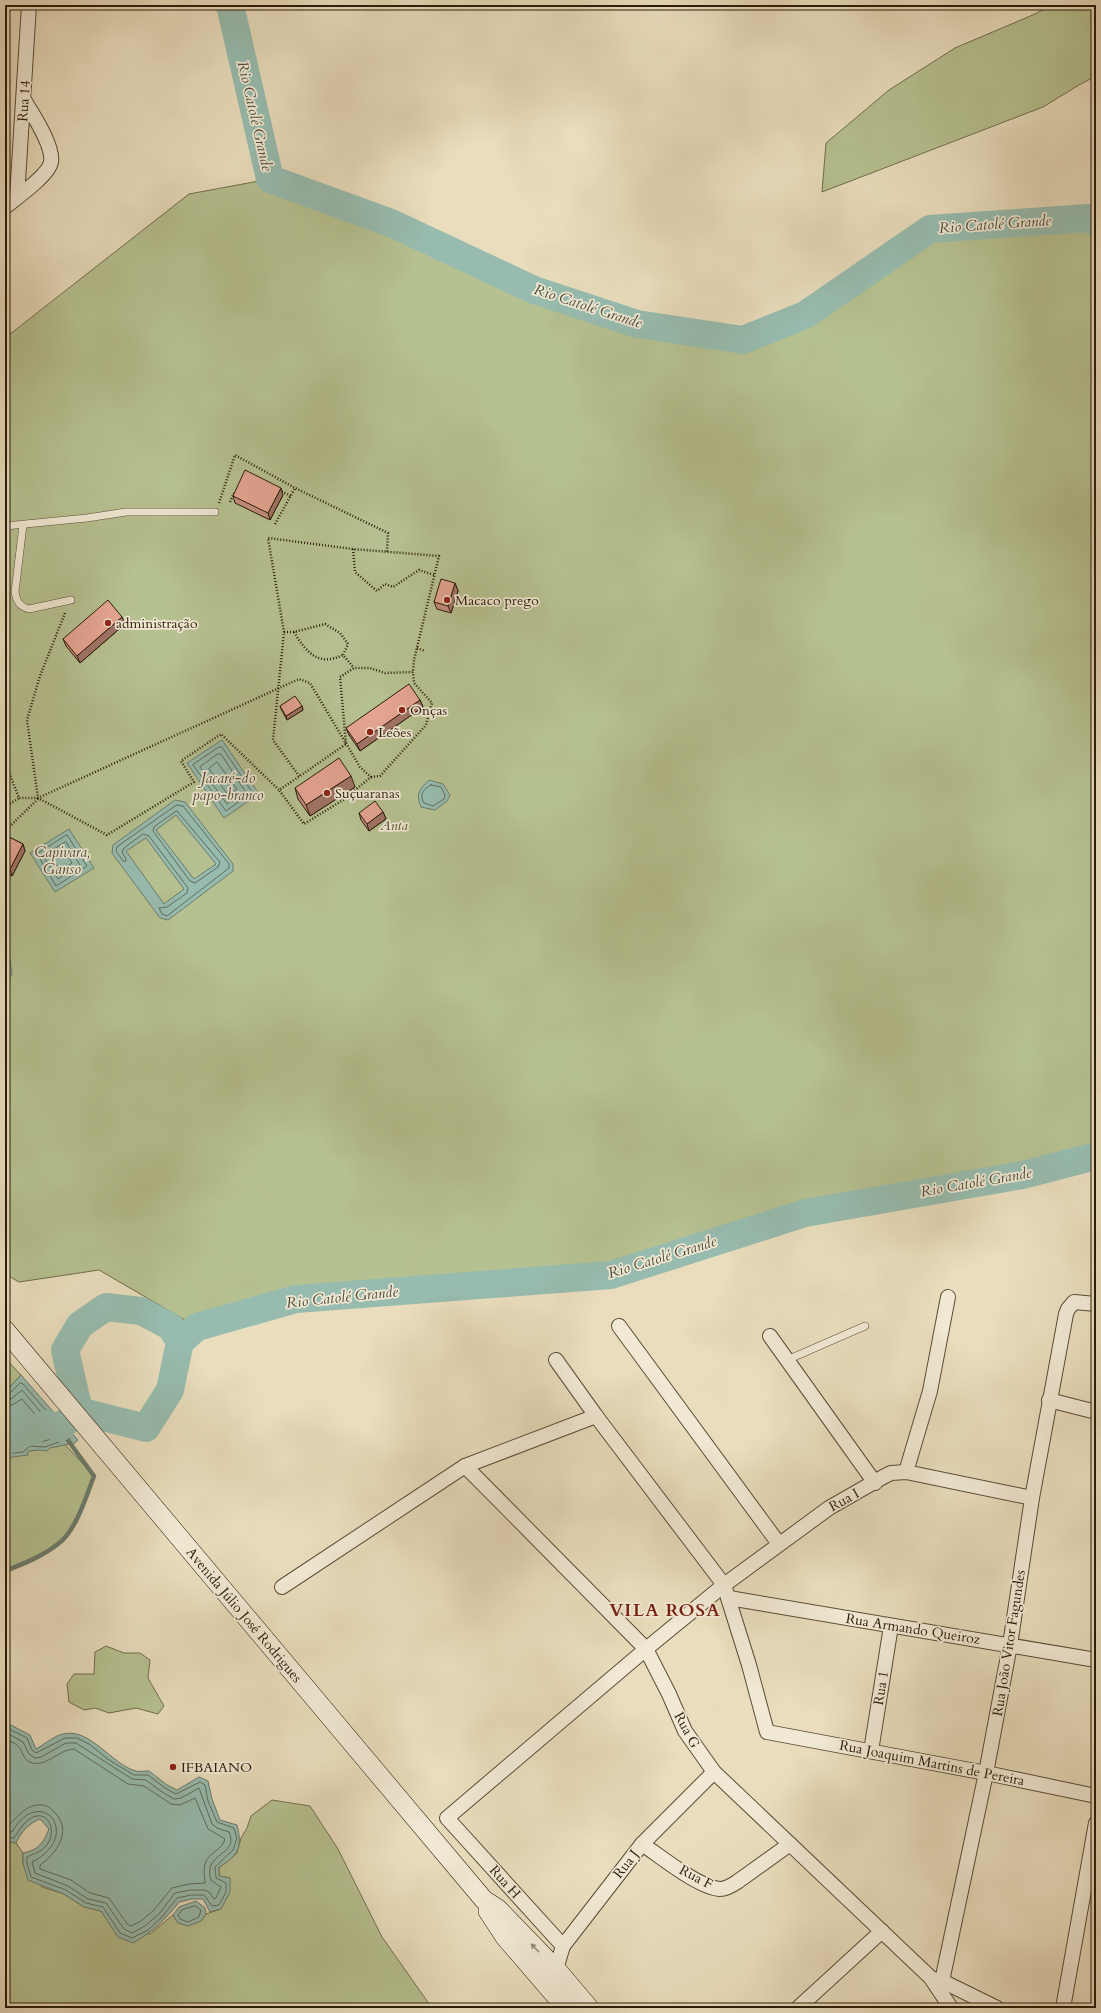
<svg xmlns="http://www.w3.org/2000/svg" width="1101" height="2013" viewBox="0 0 1101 2013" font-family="Cardo,serif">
  <rect width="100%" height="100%" fill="#e9ddbd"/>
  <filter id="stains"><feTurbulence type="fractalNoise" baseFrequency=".005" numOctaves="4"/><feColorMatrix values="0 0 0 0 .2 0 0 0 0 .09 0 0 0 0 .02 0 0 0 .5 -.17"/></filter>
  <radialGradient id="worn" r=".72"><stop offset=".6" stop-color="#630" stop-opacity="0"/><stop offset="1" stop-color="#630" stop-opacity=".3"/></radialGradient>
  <!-- green -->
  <g fill="#b6c191" stroke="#706e4d">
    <path d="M1051 5H1096V76L1079 85 1043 107 822 192 826 143 889 90 955 48 1035 14Z"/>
    <path d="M270 179 391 223 534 290 637 324 743 340 805 315 930 229 1087 218 1096 222V1156L1023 1175 805 1213 611 1275 296 1299 197 1327 99 1270 19 1282 5 1274V338L189 194Z"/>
    <path d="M5 1358 21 1375 5 1392Z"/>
    <path d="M59 1438 94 1476C87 1496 75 1532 58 1544 43 1556 23 1564 5 1571V1448Z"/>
    <path d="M106 1646 124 1653H140L150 1660 148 1678 164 1706 158 1714 136 1708 109 1713 95 1708 84 1710 69 1702 67 1684 74 1674H94L95 1652Z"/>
    <path d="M272 1800 310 1806 338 1849 382 1937 432 2008H5V1841L16 1843 23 1853V1864L42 1887 64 1894 84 1907 101 1911 110 1923 150 1934 173 1915 178 1923 201 1921 206 1914 221 1909 230 1878 219 1876V1867L227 1862 237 1853 241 1838 247 1828 251 1816Z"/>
  </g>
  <!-- water -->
  <g fill="#97bcaf" stroke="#6b7c6d" fill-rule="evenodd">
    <path d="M222 740 259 794 224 818 187 763Z"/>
    <path d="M429 780 443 784 450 795 447 801 435 810 421 807C415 794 420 789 429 780Z"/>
    <path d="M175 800 185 802 233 864V871L168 920 160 918 112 853 113 845ZM176 815 216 864 194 879 156 830ZM146 838 184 889 164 904 126 851Z"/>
    <path d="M69 829 94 868 55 892 30 853Z"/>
    <path d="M5 920 12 975 5 983Z"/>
    <path d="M21 1375 78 1440 75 1443 50 1448 47 1451 40 1450 28 1451V1455L5 1458V1392Z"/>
    <path d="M5 1722 30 1735 36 1749C45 1744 54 1736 63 1734 90 1727 112 1765 136 1771 140 1772 145 1771 149 1771L167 1785 177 1790 199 1777 208 1781 212 1799 220 1820 237 1825C243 1847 238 1856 219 1867V1876L230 1878V1892L221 1909 210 1912 203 1899H192L179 1902C164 1921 154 1931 133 1943L118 1937 101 1911 84 1907 64 1894 28 1880 23 1864V1853C39 1850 43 1843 49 1829L40 1819C28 1824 22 1831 16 1843L5 1841Z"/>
    <path d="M196 1901 205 1908 206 1914 201 1921 188 1926 178 1923 173 1915 179 1907Z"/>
  </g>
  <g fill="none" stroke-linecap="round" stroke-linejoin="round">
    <!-- shore -->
    <g stroke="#606c5c" stroke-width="1">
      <path d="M219 747H222L252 792 226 811 193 765Z"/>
      <path d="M218 754H221L245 791 227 804 200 767Z"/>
      <path d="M217 762 237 789 229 796 209 769Z"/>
      <path d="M431 785 441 787 445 795 444 799 433 806 424 803C419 795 423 789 431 785Z"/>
      <path d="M177 805 183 806 229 864V868L167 916 162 914 159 908 167 907 187 893 188 888 149 836 143 834 124 848 122 852 126 859 125 862 123 861 116 851 117 847Z"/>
      <path d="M177 811 220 862 218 867 195 883 190 881 153 831 154 827Z"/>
      <path d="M67 835 87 866 56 886 37 854Z"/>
      <path d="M66 842 80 865 58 879 43 856Z"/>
      <path d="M64 850 72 863 60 871 52 858Z"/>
      <path d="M5 1395 9 1394 20 1383H22L70 1438 45 1447 30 1446 23 1452 5 1454"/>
      <path d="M5 1400 11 1399 22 1390 61 1436 44 1441H29L19 1447 5 1449"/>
      <path d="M5 1406 12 1405 22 1399 49 1431C43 1437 35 1434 27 1436 18 1438 16 1442 5 1443"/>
      <path d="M5 1727 27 1738 32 1750 36 1753 65 1738H77L89 1744 109 1760 134 1775H148L165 1788 176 1794 200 1782 205 1785 208 1801 217 1822 234 1828 237 1838 233 1850 215 1867 216 1878 226 1883V1892L219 1905 212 1906 204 1895H191L177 1898 162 1917 148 1930 132 1938 120 1933 103 1907 86 1903 66 1890 31 1877 27 1864V1857C33 1854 41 1852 46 1846 59 1830 47 1806 28 1820 22 1825 18 1832 14 1838L5 1837"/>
      <path d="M5 1732 23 1742 29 1754 35 1758 41 1757 66 1743H76L132 1779 146 1780 162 1792 174 1799 181 1798 199 1788 212 1824 217 1828 229 1832C240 1856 202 1852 211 1880L221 1887 216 1898 214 1899 210 1893 205 1890H190L175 1893 159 1914 145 1926 132 1933 124 1929 106 1903 88 1899 68 1886 35 1873 32 1862C84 1836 41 1782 12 1832H5"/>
      <path d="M5 1739C9 1741 16 1743 19 1747 23 1752 23 1759 30 1762 45 1769 59 1749 74 1749L128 1784 144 1786 171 1804 180 1805 195 1798 208 1829 225 1839C222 1851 208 1852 205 1864 203 1870 205 1877 205 1883L189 1884 172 1888 154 1910 141 1921 131 1926 128 1925 109 1898 90 1893 71 1880 40 1869V1865C56 1854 72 1832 56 1814 52 1809 48 1805 41 1805 22 1804 14 1825 5 1826"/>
      <path d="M195 1906 201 1910 199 1917 188 1922 180 1919 178 1915 182 1910Z"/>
    </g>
    <!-- stream -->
    <path stroke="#6b7c6d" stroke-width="4.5" d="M5 1571C23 1564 43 1556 58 1544 76 1531 86 1497 94 1476L67 1439"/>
    <!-- river -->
    <g stroke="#97bcaf" stroke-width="28">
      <path d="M230 5 270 179 391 223 534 290 637 324 743 340 805 315 930 229 1087 218 1096 222"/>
      <path d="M79 1411 65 1350 80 1325 106 1307 141 1311 171 1327 180 1342"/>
      <path d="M5 1441 47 1424 59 1428 79 1411 146 1428 170 1390 180 1342 197 1327 296 1299 611 1275 805 1213 1023 1175 1096 1156"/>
    </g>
    <!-- lane casing -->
    <g stroke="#5a4c36" stroke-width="8">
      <g id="lane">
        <path d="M23 525 15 592C17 602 19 606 29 609L71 600"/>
        <path d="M5 526 87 518 126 512H215"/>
        <path d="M787 1360 865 1326"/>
      </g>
    </g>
    <!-- street casing -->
    <g stroke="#5a4c36" stroke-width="16">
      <g id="street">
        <path d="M17 197 29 5"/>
        <path d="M5 207C16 198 49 175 51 162 54 146 32 113 24 100"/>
        <path d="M619 1326 779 1544"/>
        <path d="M770 1336 875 1483"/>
        <path d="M556 1360 596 1416 724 1585 749 1665 767 1732 986 1773 1096 1796"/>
        <path d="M1049 1400 1096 1412"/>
        <path d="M465 1466 646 1649 669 1694 685 1731 714 1772 931 1978 951 2008"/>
        <path d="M906 1472 930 1391 948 1297"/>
        <path d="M282 1587 465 1466 596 1416"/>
        <path d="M729 1598 1096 1660"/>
        <path d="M871 1751 891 1626"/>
        <path d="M642 1844C660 1856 699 1888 720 1889 726 1889 731 1886 737 1882L790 1844"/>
        <path d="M563 1946 447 1818 646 1649 724 1585 829 1508 883 1477 891 1473 906 1472 1032 1498"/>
        <path d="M556 1969 563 1946 642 1844 714 1772"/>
        <path d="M933 1979 942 1981 997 2008"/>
        <path d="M942 1981 986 1773 1010 1645 1032 1498 1066 1314 1068 1309 1074 1302 1096 1304"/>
        <path d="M798 2008 882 1931"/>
        <path d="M1063 2008 1096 1823"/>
      </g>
    </g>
    <!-- secondary casing -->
    <g stroke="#2a1c09" stroke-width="20">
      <g id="secondary">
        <path d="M5 1330 484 1900 498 1909 556 1969 589 2008"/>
        <path d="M488 1911 505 1937 566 2008"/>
      </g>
    </g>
    <!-- path -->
    <g stroke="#2a1c09" stroke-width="2.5" stroke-dasharray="1 2" stroke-linecap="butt">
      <path d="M279 490 291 496"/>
      <path d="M230 502 234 493"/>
      <path d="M219 503 235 455 295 488"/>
      <path d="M275 524 295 488 388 533 387 552"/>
      <path d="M353 549 355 572 377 591 385 584 393 587 419 570 434 575"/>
      <path d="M65 613 40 676 27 720 38 798 299 679 310 683 360 767 371 777 343 800 304 824 279 790"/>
      <path d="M284 632H294L325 624 340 633 348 644 343 655 354 668"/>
      <path d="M294 632C306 652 318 667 343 655"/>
      <path d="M417 648 425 651"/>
      <path d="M5 762 19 798H38L107 835 194 782 181 761 221 734 279 790C302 775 324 759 346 744L340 677 354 668H370L385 673 413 672 414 660 439 556 353 549 268 538 284 632 273 740 299 776"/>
      <path d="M371 777 380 776 426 725 432 703 414 683 413 672"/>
      <path d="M5 807 19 798"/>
      <path d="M5 831 38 799"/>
    </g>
    <!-- lane -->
    <use href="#lane" stroke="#f1e9d4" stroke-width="7"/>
    <!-- street -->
    <use href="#street" stroke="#f1e9d4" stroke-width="14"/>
    <!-- secondary -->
    <use href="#secondary" stroke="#f1e9d4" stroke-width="19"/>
  </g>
  <!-- wall -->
  <g fill="#c48d7e" stroke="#2a1c09">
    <path d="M283 495 270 520 235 503 233 496Z"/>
    <path d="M455 583 458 591 451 613 437 609 434 602Z"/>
    <path d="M125 624 80 663 66 646 63 639Z"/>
    <path d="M420 700 423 707 360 751 349 735 346 728Z"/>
    <path d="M280 706H302L303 710 287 720 281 709Z"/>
    <path d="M355 787 310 816 298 799 295 788Z"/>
    <path d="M383 812 386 819 369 831 361 820 359 813Z"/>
    <path d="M5 835 23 844 25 851 12 876 5 873Z"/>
  </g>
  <!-- shaded-wall -->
  <g fill="#a07366" stroke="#2a1c09">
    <path d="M281 488 283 495 270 520 268 513Z"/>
    <path d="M455 583 458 591 451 613 448 606Z"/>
    <path d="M122 617 125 624 80 663 77 656Z"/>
    <path d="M420 700 423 707 360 751 357 744Z"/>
    <path d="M302 706 303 710 287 720 286 716Z"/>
    <path d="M351 776 355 787 310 816 306 805Z"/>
    <path d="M383 812 386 819 369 831 367 824Z"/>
    <path d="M23 844 25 851 12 876 10 869Z"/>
  </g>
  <!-- building -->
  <g fill="#e4a492" stroke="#2a1c09">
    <path d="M245 470 281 488 268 513 233 496Z"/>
    <path d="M441 579 455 583 448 606 434 602Z"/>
    <path d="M108 600 122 617 77 656 63 639Z"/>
    <path d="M409 684 420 700 357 744 346 728Z"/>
    <path d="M295 696 302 706 286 716 280 706Z"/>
    <path d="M339 758 351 776 306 805 295 788Z"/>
    <path d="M375 801 383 812 367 824 359 813Z"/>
    <path d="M5 835 23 844 10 869 5 867Z"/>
  </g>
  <!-- one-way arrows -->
  <defs><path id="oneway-solid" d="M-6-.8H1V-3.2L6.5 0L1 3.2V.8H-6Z"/></defs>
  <use fill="#978d79" href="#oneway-solid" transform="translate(535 1948) rotate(-134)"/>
  <!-- markers -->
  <g fill="#8f2418" stroke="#f1e9d4" stroke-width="1.5">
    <circle cx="447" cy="600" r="4"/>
    <circle cx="108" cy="623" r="4"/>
    <circle cx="402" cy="710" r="4"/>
    <circle cx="370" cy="732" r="4"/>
    <circle cx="327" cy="793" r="4"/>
    <circle cx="173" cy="1767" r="4"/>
  </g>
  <g text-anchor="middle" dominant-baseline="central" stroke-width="3.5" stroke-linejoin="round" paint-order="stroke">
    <!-- street labels -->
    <g font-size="14" fill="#2a1c09" stroke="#f1e9d4">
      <text transform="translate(24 101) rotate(-86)">Rua 14</text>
      <text transform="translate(844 1500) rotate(-29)">Rua I</text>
      <text transform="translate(244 1615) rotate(50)">Avenida Júlio José Rodrigues</text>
      <text transform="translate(913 1629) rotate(9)">Rua Armando Queiroz</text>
      <text transform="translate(1009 1643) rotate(-81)">Rua João Vitor Fagundes</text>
      <text transform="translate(881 1688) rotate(-81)">Rua 1</text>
      <text transform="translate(687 1730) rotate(62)">Rua G</text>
      <text transform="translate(932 1763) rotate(11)">Rua Joaquim Martins de Pereira</text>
      <text transform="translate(626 1864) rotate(-52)">Rua J</text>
      <text transform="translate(696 1877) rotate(28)">Rua F</text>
      <text transform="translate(505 1882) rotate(48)">Rua H</text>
    </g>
    <!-- poi labels -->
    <g font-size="14" fill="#2a1c09" stroke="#f1e9d4" text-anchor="start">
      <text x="455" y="600">Macaco prego</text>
      <text x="116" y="623">administração</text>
      <text x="410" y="710">Onças</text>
      <text x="378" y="732">Leões</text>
      <text x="335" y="793">Suçuaranas</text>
      <text x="181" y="1767">IFBAIANO</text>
    </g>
    <!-- park labels -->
    <g font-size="14" font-style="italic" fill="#544e32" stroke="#f1e9d4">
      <text x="394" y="825">Anta</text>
    </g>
    <!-- water labels -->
    <g font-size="15" font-style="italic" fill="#4b4c3b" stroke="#f1e9d4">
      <text transform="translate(255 116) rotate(77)">Rio Catolé Grande</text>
      <text transform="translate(995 224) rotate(-4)">Rio Catolé Grande</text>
      <text transform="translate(588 306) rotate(18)">Rio Catolé Grande</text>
      <text x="228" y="778">Jacaré-do<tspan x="228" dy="17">papo-branco</tspan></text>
      <text x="62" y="852">Capivara,<tspan x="62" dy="17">Ganso</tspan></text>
      <text transform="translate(976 1182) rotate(-10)">Rio Catolé Grande</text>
      <text transform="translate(662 1257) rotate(-17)">Rio Catolé Grande</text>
      <text transform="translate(342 1297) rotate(-6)">Rio Catolé Grande</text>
    </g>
    <!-- district labels -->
    <g font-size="18" font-weight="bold" letter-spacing="1" fill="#7a1f14" stroke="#f1e9d4">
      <text x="665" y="1610">VILA ROSA</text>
    </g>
  </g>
  <!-- margin -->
  <rect width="1101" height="2013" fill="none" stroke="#e9ddbd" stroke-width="20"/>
  <rect x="6" y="6" width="1089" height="2001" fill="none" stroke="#2a1c09" stroke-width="2"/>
  <rect x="10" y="10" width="1081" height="1993" fill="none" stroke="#2a1c09"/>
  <rect width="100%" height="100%" filter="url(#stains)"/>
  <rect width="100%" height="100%" fill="url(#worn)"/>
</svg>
